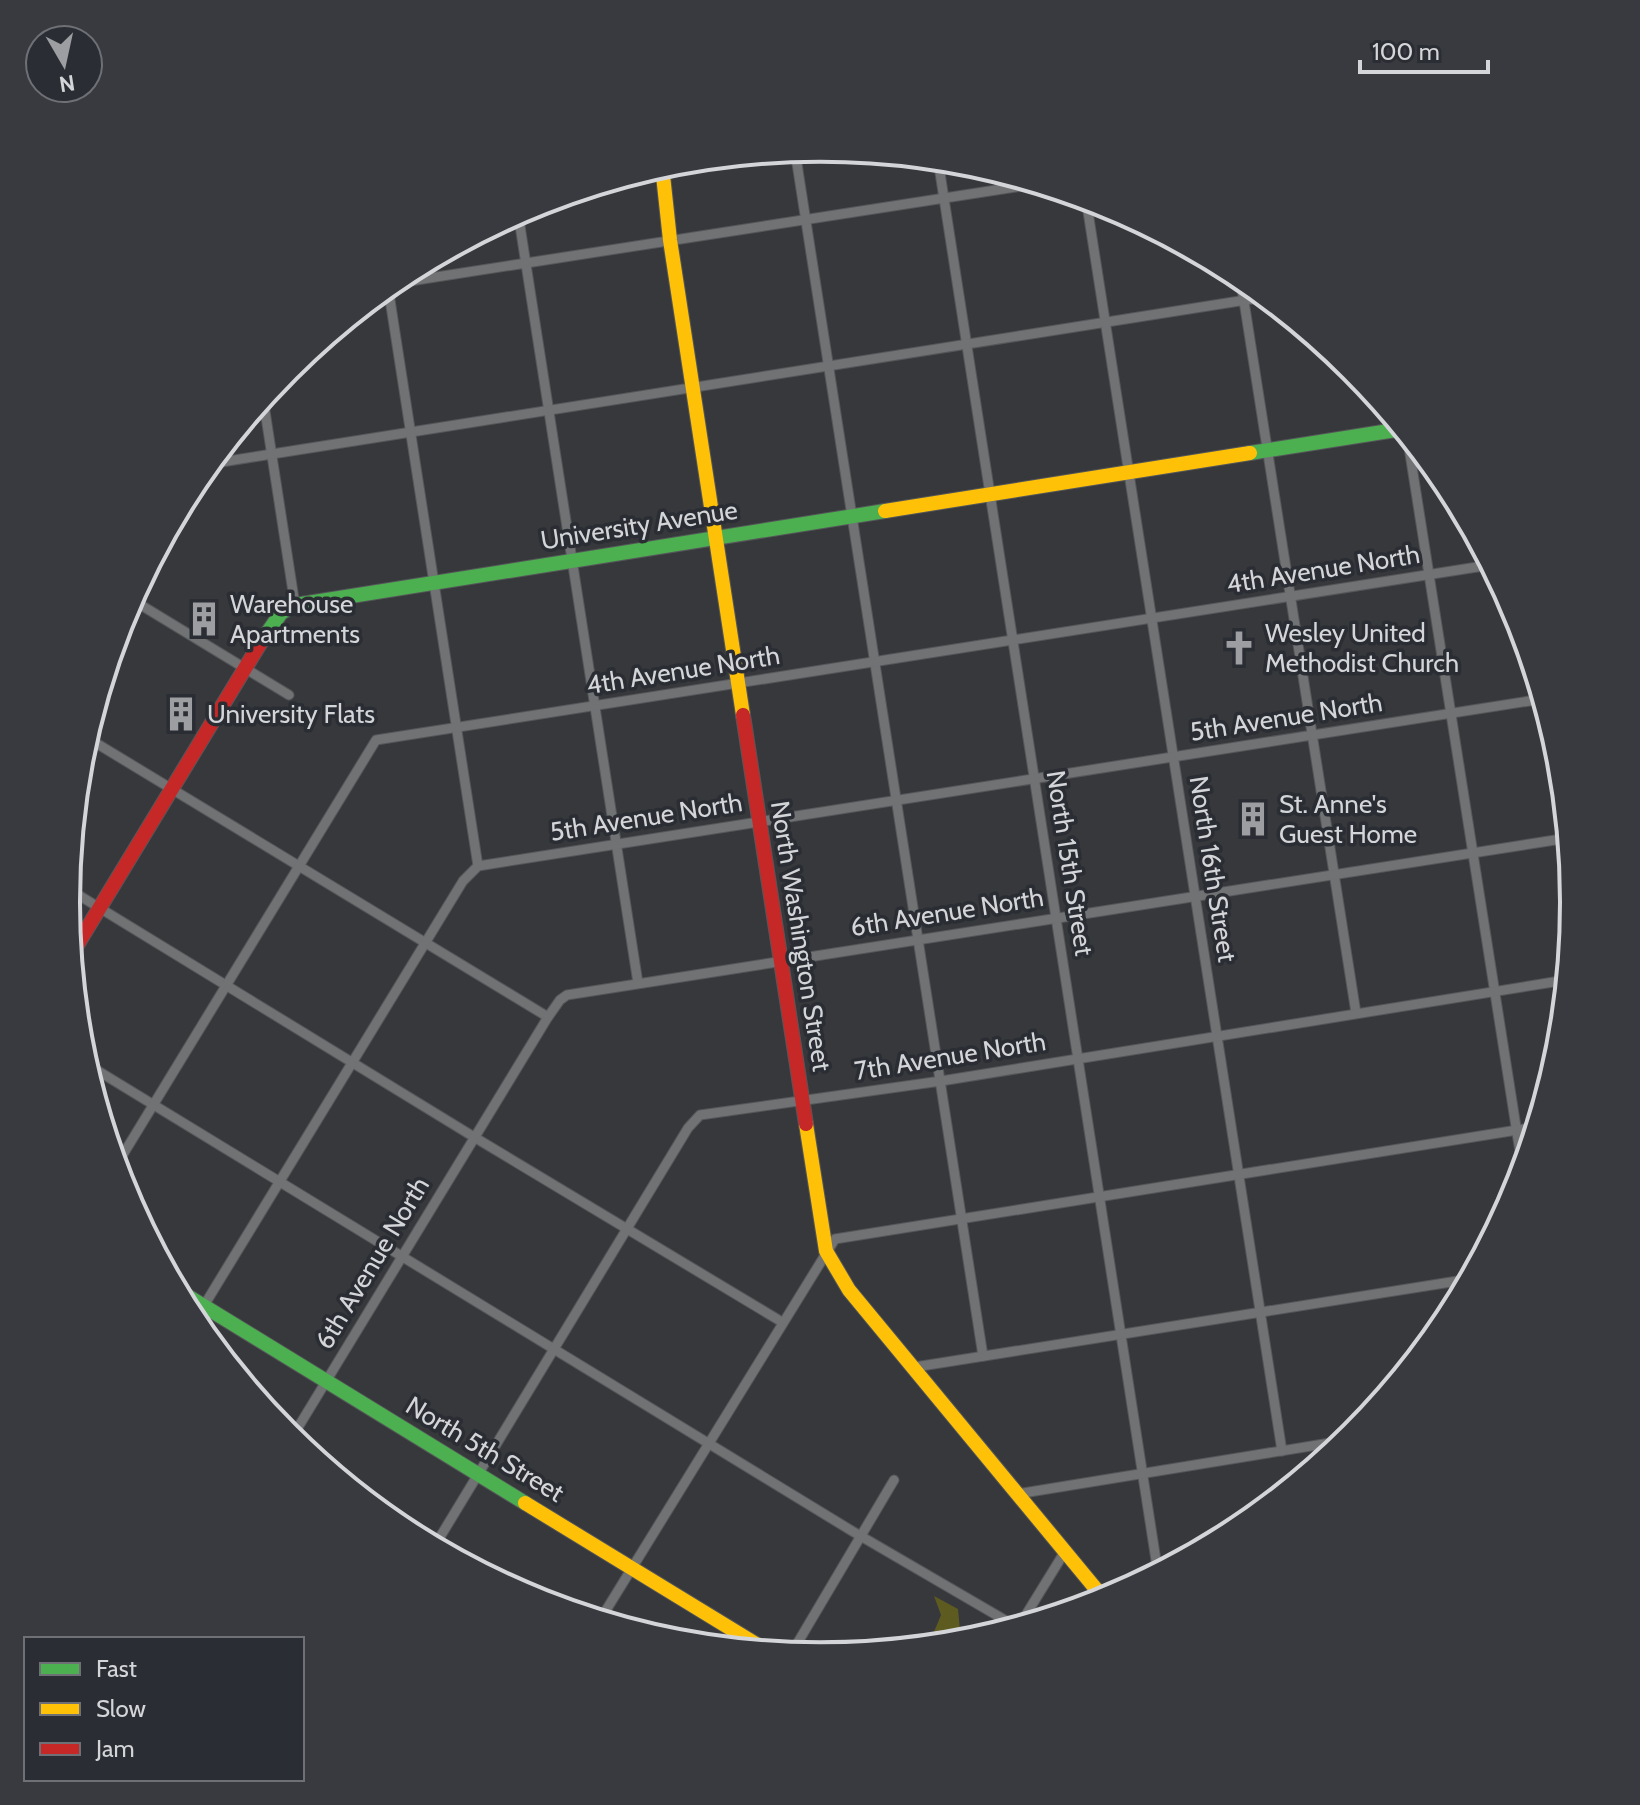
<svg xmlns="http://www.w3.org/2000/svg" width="1640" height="1805" viewBox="0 0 1640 1805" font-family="Cabin,sans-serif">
  <rect width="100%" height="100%" fill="#36383b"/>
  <!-- forest -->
  <path fill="#5e5b21" d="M934 1596 958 1609 960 1631 956 1643 923 1646 922 1643 931 1639 941 1615Z"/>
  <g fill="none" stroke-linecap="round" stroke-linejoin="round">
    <!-- street casing -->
    <g stroke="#555659" stroke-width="11">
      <g id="street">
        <path d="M795 151 983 1356"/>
        <path d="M938 160 1158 1573"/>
        <path d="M1086 199 1282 1451"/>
        <path d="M518 213 638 983"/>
        <path d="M1240 276 1356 1013"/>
        <path d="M391 284 1035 184"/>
        <path d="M388 287 478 866"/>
        <path d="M263 398 295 605"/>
        <path d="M1407 435 1523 1171"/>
        <path d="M209 464 1265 297"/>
        <path d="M131 599 289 695"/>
        <path d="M86 737 548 1017"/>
        <path d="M67 888 474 1137 782 1322"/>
        <path d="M85 1063 852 1531 1017 1627"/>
        <path d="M116 1166 376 740 1490 565"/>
        <path d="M194 1322 463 881 478 866 1542 699"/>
        <path d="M915 1367 1470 1279"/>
        <path d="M291 1439 548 1017 560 1000 567 995 1568 838"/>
        <path d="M1017 1494 1348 1440"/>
        <path d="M434 1547 688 1128 700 1115 941 1081 1566 980"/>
        <path d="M600 1620 835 1239 1536 1127"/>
        <path d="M1019 1626 1064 1553"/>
        <path d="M791 1654 894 1480"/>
      </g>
    </g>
    <!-- fast casing -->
    <g stroke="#555659" stroke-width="16">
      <g id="fast">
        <path d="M1250 453 1402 429"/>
        <path d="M261 642 281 613 295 605 885 511"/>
        <path d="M176 1289 525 1503"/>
      </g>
    </g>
    <!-- slow casing -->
    <g stroke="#555659" stroke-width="16">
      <g id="slow">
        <path d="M662 166 670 240 743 715"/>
        <path d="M885 511 1250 453"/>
        <path d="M806 1124 826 1251 849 1290 1105 1600"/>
        <path d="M525 1503 769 1652"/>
      </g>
    </g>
    <!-- jam casing -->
    <g stroke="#555659" stroke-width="16">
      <g id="jam">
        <path d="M743 715 806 1124"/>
        <path d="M71 955 261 642"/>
      </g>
    </g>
    <!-- street -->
    <use href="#street" stroke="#707274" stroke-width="9"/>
    <!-- fast -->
    <use href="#fast" stroke="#4caf50" stroke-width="14"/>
    <!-- slow -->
    <use href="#slow" stroke="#ffc107" stroke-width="14"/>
    <!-- jam -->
    <use href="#jam" stroke="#c62828" stroke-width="14"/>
  </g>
  <!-- icons -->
  <defs>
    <g id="building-bare" transform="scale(2.76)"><path d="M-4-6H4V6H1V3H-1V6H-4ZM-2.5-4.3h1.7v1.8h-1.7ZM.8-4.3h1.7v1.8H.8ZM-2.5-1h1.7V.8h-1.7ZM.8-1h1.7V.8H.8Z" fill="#9c9ea1" stroke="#2a2d33" stroke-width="2.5" paint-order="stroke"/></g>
    <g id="church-bare" transform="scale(2.76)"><path d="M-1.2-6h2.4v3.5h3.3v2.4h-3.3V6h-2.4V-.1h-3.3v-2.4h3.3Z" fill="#9c9ea1" stroke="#2a2d33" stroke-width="2.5" paint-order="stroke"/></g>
  </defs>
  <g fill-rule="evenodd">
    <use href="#building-bare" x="204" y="619"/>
    <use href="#church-bare" x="1239" y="648"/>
    <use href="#building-bare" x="181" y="714"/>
    <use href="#building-bare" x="1253" y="819"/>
  </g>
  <g text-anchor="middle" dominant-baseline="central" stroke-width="7" stroke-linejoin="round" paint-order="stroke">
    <!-- street labels -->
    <g font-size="26" fill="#d3d5d8" stroke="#2a2d33">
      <text transform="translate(639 525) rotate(-9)">University Avenue</text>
      <text transform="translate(1323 569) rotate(-9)">4th Avenue North</text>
      <text transform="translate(683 670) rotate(-9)">4th Avenue North</text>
      <text transform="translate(1286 717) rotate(-9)">5th Avenue North</text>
      <text transform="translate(646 817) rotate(-9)">5th Avenue North</text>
      <text transform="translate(1070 863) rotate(81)">North 15th Street</text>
      <text transform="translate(1213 869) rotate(81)">North 16th Street</text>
      <text transform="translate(947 912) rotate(-9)">6th Avenue North</text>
      <text transform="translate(801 936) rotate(81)">North Washington Street</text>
      <text transform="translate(950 1056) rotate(-9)">7th Avenue North</text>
      <text transform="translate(372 1263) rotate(-59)">6th Avenue North</text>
      <text transform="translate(485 1449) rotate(31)">North 5th Street</text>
    </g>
    <!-- poi labels -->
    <g font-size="26" fill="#d3d5d8" stroke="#2a2d33" text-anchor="start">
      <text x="230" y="604">Warehouse<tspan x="230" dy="30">Apartments</tspan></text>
      <text x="1265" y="633">Wesley United<tspan x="1265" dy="30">Methodist Church</tspan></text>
      <text x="207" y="714">University Flats</text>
      <text x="1279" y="804">St. Anne's<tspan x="1279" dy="30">Guest Home</tspan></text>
    </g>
  </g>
  <!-- crop -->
  <path d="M0 0H1640V1805H0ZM80 902a740 740 0 1 1 1480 0a740 740 0 1 1-1480 0Z" fill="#383a40" fill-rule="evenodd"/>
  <path fill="none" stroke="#d3d5d8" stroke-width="4" d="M80 902a740 740 0 1 1 1480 0a740 740 0 1 1-1480 0Z"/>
  <!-- legend -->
  <rect x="24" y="1637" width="280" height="144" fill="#2a2d33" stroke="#6e7075" stroke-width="2"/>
  <rect x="40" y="1663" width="40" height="12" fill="#4caf50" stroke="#6e7075" stroke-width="2"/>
  <text x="96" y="1677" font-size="24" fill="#d3d5d8">Fast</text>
  <rect x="40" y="1703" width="40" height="12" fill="#ffc107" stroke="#6e7075" stroke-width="2"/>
  <text x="96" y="1717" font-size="24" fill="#d3d5d8">Slow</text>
  <rect x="40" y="1743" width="40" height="12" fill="#c62828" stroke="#6e7075" stroke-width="2"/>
  <text x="96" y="1757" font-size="24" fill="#d3d5d8">Jam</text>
  <!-- north arrow -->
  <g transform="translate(64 64) rotate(171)"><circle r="38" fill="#2a2d33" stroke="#6e7075" stroke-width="2"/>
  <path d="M0-6L14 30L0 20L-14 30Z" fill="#9c9ea1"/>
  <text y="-12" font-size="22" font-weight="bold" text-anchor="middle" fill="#d3d5d8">N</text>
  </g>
  <!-- scale -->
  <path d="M1360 60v12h128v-12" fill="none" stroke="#d3d5d8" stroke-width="4"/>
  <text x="1372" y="60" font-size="24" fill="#d3d5d8" stroke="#2a2d33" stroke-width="6" paint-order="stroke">100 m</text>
</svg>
